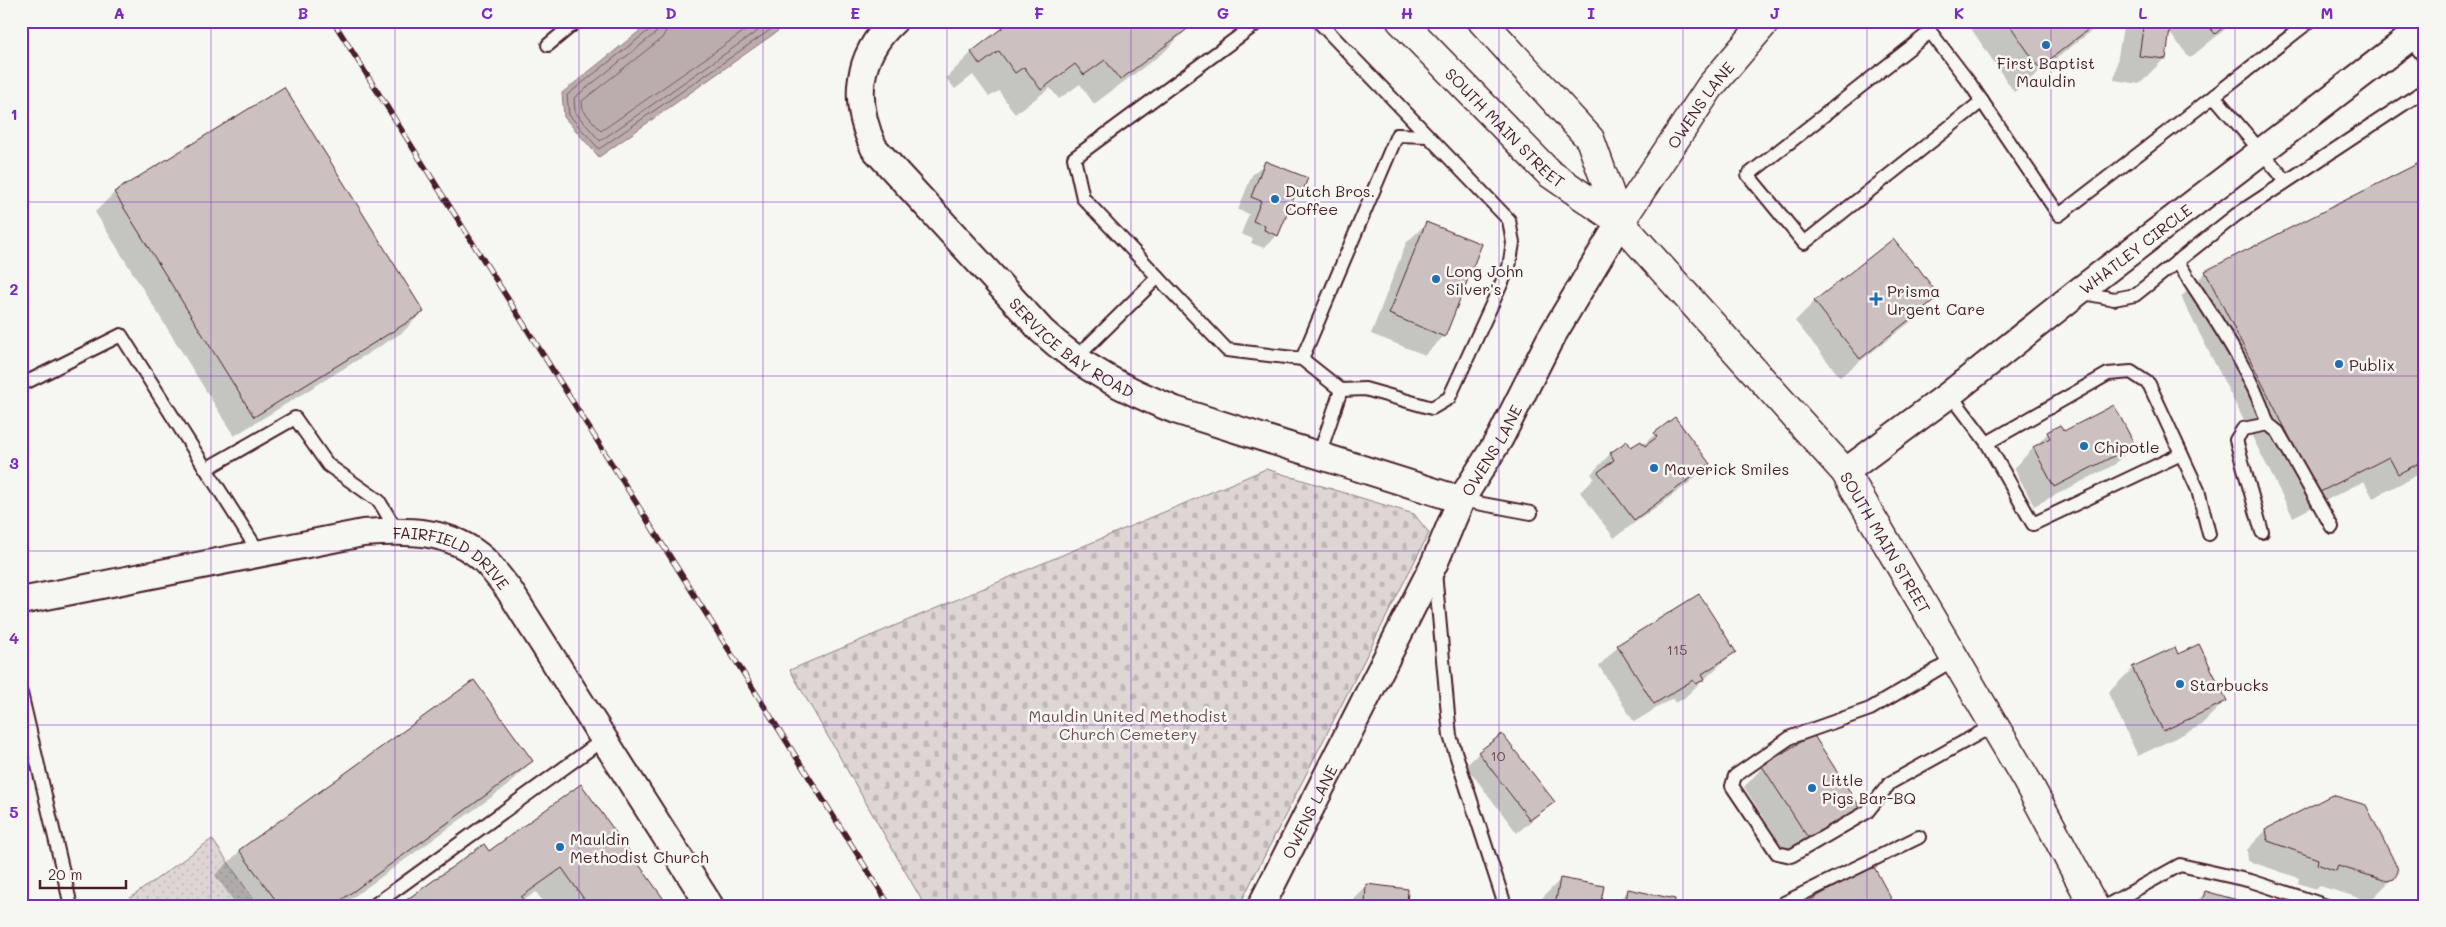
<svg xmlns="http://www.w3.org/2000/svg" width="2446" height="927" viewBox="0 0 2446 927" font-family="Mali,sans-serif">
  <defs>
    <pattern id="cemetery-stones" width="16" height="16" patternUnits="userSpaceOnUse" patternTransform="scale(1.25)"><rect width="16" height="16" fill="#ddd6d5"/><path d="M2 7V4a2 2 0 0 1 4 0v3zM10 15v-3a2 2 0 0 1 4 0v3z" fill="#bfb7b7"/></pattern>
    <pattern id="park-dots" width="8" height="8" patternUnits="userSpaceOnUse" patternTransform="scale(1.25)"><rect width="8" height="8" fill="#ddd6d5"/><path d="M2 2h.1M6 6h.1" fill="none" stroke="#bfb7b7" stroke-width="1.8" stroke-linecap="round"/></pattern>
  </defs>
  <rect width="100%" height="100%" fill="#f6f6f2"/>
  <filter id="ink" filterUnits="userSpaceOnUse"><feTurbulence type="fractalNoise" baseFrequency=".02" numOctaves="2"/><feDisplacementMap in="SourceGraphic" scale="10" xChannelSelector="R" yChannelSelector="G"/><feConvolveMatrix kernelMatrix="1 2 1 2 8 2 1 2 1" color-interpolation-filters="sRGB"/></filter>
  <g filter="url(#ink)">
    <!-- cemetery -->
    <path fill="url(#cemetery-stones)" stroke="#947a80" d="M1266 469 1414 514 1429 533 1239 906H925L790 670Z"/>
    <!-- park -->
    <path fill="url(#park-dots)" stroke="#947a80" d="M212 839 256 903 252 906H119Z"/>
    <!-- water -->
    <path fill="#bbadae" stroke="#8e747a" d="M652 21H792L599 157 564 117 562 93Z"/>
    <!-- shadow -->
    <g fill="#0003">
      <path d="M1013 21 1189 27 1164 52 1094 104 1080 84 1059 99 1050 88 1015 114 999 91 989 97 973 75 955 89 946 78 971 53Z"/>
      <path d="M1966 21H2104L2014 92Z"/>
      <path d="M2124 21H2235L2190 58 2168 31 2164 59 2139 84 2114 80Z"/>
      <path d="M283 89 422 312 403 332 234 436 95 212 114 193Z"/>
      <path d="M2425 161V471L2373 498 2364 481 2293 517 2181 297 2206 272Z"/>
      <path d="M1266 162 1306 179 1301 190 1292 199 1277 235 1264 248 1251 243 1253 239 1241 234 1249 214 1238 210 1252 175Z"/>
      <path d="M1426 224 1444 336 1425 355 1371 334 1406 243Z"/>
      <path d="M1892 240 1937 296 1918 316 1840 377 1795 321 1814 302Z"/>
      <path d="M2048 433H2063L2134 445 2114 465 2034 506 2014 468Z"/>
      <path d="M1655 434 1708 464 1689 483 1614 538 1580 492 1594 478 1591 474 1610 454 1626 442 1631 449 1643 445Z"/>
      <path d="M1618 646 1734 652 1684 698 1676 703 1673 698 1634 722 1599 666Z"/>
      <path d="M2133 668 2225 701 2200 726 2138 756 2108 693Z"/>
      <path d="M1479 753 1553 802 1517 833 1466 766Z"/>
      <path d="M532 761 507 786 341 906H237L215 875 240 851Z"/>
      <path d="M1763 767 1840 828 1790 859 1744 787Z"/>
      <path d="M581 786 667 905 666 906H546L536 892 523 901 488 852Z"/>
      <path d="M2266 830 2393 878 2373 898 2366 900 2320 886 2316 889 2298 883 2299 878 2248 861 2247 850Z"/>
      <path d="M1560 880 1599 906H1540L1541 899Z"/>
      <path d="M1367 885 1406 906H1347Z"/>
      <path d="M1629 890 1672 906H1613Z"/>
      <path d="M2205 893 2253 906H2192Z"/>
    </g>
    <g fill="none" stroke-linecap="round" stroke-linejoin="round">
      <!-- shore -->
      <g stroke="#77585f" stroke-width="1">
        <path d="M655 21 653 27 567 95 569 115 599 149 783 21"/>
        <path d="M661 21 657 32 574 98 575 112 600 141 772 21"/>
        <path d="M668 21 667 29 662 38 582 101 583 110 601 131 759 21"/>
      </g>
    </g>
    <!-- building -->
    <g fill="#ccc1c0" stroke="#4a1f2b">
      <path d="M1011 21H1186L1190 27 1120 80 1105 60 1084 75 1075 64 1041 90 1024 67 1015 73 999 51 980 65 971 52Z"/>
      <path d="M2007 21H2099L2039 68Z"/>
      <path d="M2144 21H2171L2166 59 2139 56Z"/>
      <path d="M2205 21H2231L2215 34Z"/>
      <path d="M284 87 424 312 254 417 114 192Z"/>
      <path d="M2425 160V460L2398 474 2389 457 2318 493 2205 271Z"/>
      <path d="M1265 161 1308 178 1303 190 1298 188 1278 236 1264 230 1265 226 1253 221 1261 201 1251 197Z"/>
      <path d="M1426 222 1482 244 1445 337 1389 314Z"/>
      <path d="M1893 239 1916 267 1917 266 1939 296 1860 359 1814 301Z"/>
      <path d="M2114 405 2135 445 2054 487 2033 447 2050 438 2047 432 2060 425 2064 431Z"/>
      <path d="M1675 417 1710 464 1634 520 1598 472 1614 460 1610 453 1627 441 1631 447 1641 441 1645 446 1657 437 1654 433Z"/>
      <path d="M1699 594 1736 652 1702 674 1705 679 1696 684 1693 680 1654 704 1617 645Z"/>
      <path d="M2199 644 2227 701 2163 731 2132 667 2175 647 2178 654Z"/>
      <path d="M474 680 533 761 333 906H280L239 850Z"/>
      <path d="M1502 734 1555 802 1530 820 1478 752Z"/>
      <path d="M1813 734 1861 809 1810 841 1762 766Z"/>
      <path d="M581 784 668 905 589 906 562 868 521 897 528 906H398L484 844 489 851Z"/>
      <path d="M2332 795 2366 805 2397 867 2398 872 2394 879 2387 881 2338 866 2336 871 2317 864 2318 859 2268 841 2266 829Z"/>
      <path d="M1873 865 1895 906H1800Z"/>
      <path d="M1560 878 1604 886 1600 906H1555Z"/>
      <path d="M1366 884 1408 889 1407 906H1365Z"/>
      <path d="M1628 889 1675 899 1674 906H1625Z"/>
      <path d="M2205 891 2258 906H2201Z"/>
    </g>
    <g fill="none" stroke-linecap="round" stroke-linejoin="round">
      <!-- lane casing -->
      <g stroke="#4a1f2b" stroke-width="16">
        <g id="lane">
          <path d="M1260 21 1074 158 1083 198 1227 350 1302 359 1341 390 1365 389 1432 408 1449 398 1509 267 1513 243 1509 220 1318 21"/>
          <path d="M1922 21 1971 85 2059 215 2214 96 2286 181"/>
          <path d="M1930 32 1748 175 1804 243 1982 101"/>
          <path d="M2409 38 2425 58"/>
          <path d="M548 45 577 21"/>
          <path d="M2214 96 2310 21"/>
          <path d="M2177 261C2211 314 2248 364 2268 424"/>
          <path d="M2079 292 2114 299 2135 295 2236 215 2425 90"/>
          <path d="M1075 359 1158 277"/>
          <path d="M1302 359 1397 135 1428 136"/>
          <path d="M21 385 121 335 260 554"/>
          <path d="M1950 394 1987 443 2033 524 2181 454"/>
          <path d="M1987 443 2108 374 2131 372 2149 384 2198 490 2209 534"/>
          <path d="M1319 455 1341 390"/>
          <path d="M206 469 295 418 328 465 379 501 397 531"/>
          <path d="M1461 500 1531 513"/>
          <path d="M2262 532 2236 440 2243 429 2268 424 2278 432 2332 527"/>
          <path d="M1435 572 1450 736 1503 899 1502 906"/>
          <path d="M1955 659 1870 709 1791 737 1735 776 1732 786 1777 853 1791 856 1867 812 1890 783 1994 725"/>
          <path d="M21 693 71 906"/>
          <path d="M373 906 604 739"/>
          <path d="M1785 906 1784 903 1919 837"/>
          <path d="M2106 906 2180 865 2251 881 2327 906"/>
        </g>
      </g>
      <!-- street casing -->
      <g stroke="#4a1f2b" stroke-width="30">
        <g id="street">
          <path id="s1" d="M894 21C855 57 853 103 874 148L1042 331C1082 368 1125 390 1175 410L1461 500"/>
          <path id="s2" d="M1845 472 1950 394 2078 292 2425 26"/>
          <path id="s3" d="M21 601 363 533C406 530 451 529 484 560 493 569 501 580 509 590L710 906"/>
          <path id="s4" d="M1261 906 1434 564 1461 500 1500 438 1549 341 1620 222"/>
        </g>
      </g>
      <!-- secondary casing -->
      <g stroke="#4a1f2b" stroke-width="31">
        <g id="secondary">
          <path id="s5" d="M1620 222 1710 87 1766 21"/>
        </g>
      </g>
      <!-- primary casing -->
      <g stroke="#4a1f2b" stroke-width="31">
        <g id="primary">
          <path id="s6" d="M1401 21 1549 173 1620 222 1845 472 2027 781 2094 906"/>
          <path d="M1482 21 1590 139 1620 222"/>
        </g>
      </g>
      <!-- lane -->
      <use href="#lane" stroke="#f6f6f2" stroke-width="12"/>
      <!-- street -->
      <use href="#street" stroke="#f6f6f2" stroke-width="26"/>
      <!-- secondary -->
      <use href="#secondary" stroke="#f6f6f2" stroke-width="28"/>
      <!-- primary -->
      <use href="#primary" stroke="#f6f6f2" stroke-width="28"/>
      <!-- rail casing -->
      <g stroke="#4a1f2b" stroke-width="5.5">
        <path id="rail" d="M333 21 890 906"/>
      </g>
      <!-- rail -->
      <use href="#rail" stroke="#f6f6f2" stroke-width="4" stroke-dasharray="11" stroke-linecap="butt"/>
    </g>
  </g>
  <!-- grid -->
  <path fill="none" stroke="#7b2cbf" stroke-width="1" stroke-opacity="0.55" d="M211 21V906M395 21V906M579 21V906M763 21V906M947 21V906M1131 21V906M1315 21V906M1499 21V906M1683 21V906M1867 21V906M2051 21V906M2235 21V906M21 202H2425M21 376H2425M21 551H2425M21 725H2425"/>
  <!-- markers -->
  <g fill="#1f6fb2" stroke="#f6f6f2" stroke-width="2">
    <circle cx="2046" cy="45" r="5"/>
    <circle cx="1275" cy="199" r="5"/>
    <circle cx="1436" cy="279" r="5"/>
    <path d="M1873.5 291.5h5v5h5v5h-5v5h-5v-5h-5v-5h5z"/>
    <circle cx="2339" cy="364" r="5"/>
    <circle cx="2084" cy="446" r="5"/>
    <circle cx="1654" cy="468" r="5"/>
    <circle cx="2180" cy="684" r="5"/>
    <circle cx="1812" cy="788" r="5"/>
    <circle cx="560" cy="847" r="5"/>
  </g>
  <g text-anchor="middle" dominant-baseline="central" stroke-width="5" stroke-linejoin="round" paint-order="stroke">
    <!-- number labels -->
    <g font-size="14" fill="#6a4850">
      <text x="1677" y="649">115</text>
      <text x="1498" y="755">10</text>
    </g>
    <!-- poi labels -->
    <g font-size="16" fill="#4a1f2b" stroke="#f6f6f2" text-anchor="start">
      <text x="2046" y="62" text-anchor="middle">First Baptist<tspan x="2046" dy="18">Mauldin</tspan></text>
      <text x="1285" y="190">Dutch Bros.<tspan x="1285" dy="18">Coffee</tspan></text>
      <text x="1446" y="270">Long John<tspan x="1446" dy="18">Silver's</tspan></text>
      <text x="1887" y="290">Prisma<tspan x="1887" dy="18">Urgent Care</tspan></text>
      <text x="2349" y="364">Publix</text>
      <text x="2094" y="446">Chipotle</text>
      <text x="1664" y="468">Maverick Smiles</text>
      <text x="2190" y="684">Starbucks</text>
      <text x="1822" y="779">Little<tspan x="1822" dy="18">Pigs Bar-BQ</tspan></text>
      <text x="570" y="838">Mauldin<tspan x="570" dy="18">Methodist Church</tspan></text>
    </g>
    <!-- street labels -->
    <g font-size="16" fill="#4a1f2b" stroke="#f6f6f2">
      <text stroke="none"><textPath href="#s5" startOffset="142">OWENS LANE</textPath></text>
      <text stroke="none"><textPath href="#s6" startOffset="149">SOUTH MAIN STREET</textPath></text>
      <text stroke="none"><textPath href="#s2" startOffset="366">WHATLEY CIRCLE</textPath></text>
      <text stroke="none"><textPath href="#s1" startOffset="421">SERVICE BAY ROAD</textPath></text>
      <text stroke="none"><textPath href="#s4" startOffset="511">OWENS LANE</textPath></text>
      <text stroke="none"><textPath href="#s6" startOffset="716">SOUTH MAIN STREET</textPath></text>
      <text stroke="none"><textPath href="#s3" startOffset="445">FAIRFIELD DRIVE</textPath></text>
      <text stroke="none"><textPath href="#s4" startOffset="106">OWENS LANE</textPath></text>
    </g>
    <!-- park labels -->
    <g font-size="16" fill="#6f4d56" stroke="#f6f6f2">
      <text x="1128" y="715">Mauldin United Methodist<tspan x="1128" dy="18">Church Cemetery</tspan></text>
    </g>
  </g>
  <!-- margin -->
  <rect width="2446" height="927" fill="none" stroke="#f6f6f2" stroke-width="55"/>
  <!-- scale -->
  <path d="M40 880v8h86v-8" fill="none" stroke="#4a1f2b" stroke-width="2.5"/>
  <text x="48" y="880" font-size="15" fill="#4a1f2b" stroke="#f6f6f2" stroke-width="4" paint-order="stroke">20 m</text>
  <rect x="28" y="28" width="2390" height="872" fill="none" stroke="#7b2cbf" stroke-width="2"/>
  <g font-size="16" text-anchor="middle" font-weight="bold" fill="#7b2cbf">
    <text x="119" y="19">A</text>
    <text x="303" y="19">B</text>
    <text x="487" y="19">C</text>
    <text x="671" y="19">D</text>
    <text x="855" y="19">E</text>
    <text x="1039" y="19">F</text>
    <text x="1223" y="19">G</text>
    <text x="1407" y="19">H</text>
    <text x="1591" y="19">I</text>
    <text x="1775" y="19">J</text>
    <text x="1959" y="19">K</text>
    <text x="2143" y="19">L</text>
    <text x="2327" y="19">M</text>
    <text x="14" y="120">1</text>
    <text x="14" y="295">2</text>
    <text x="14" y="469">3</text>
    <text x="14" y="644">4</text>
    <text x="14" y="818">5</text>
  </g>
</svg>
